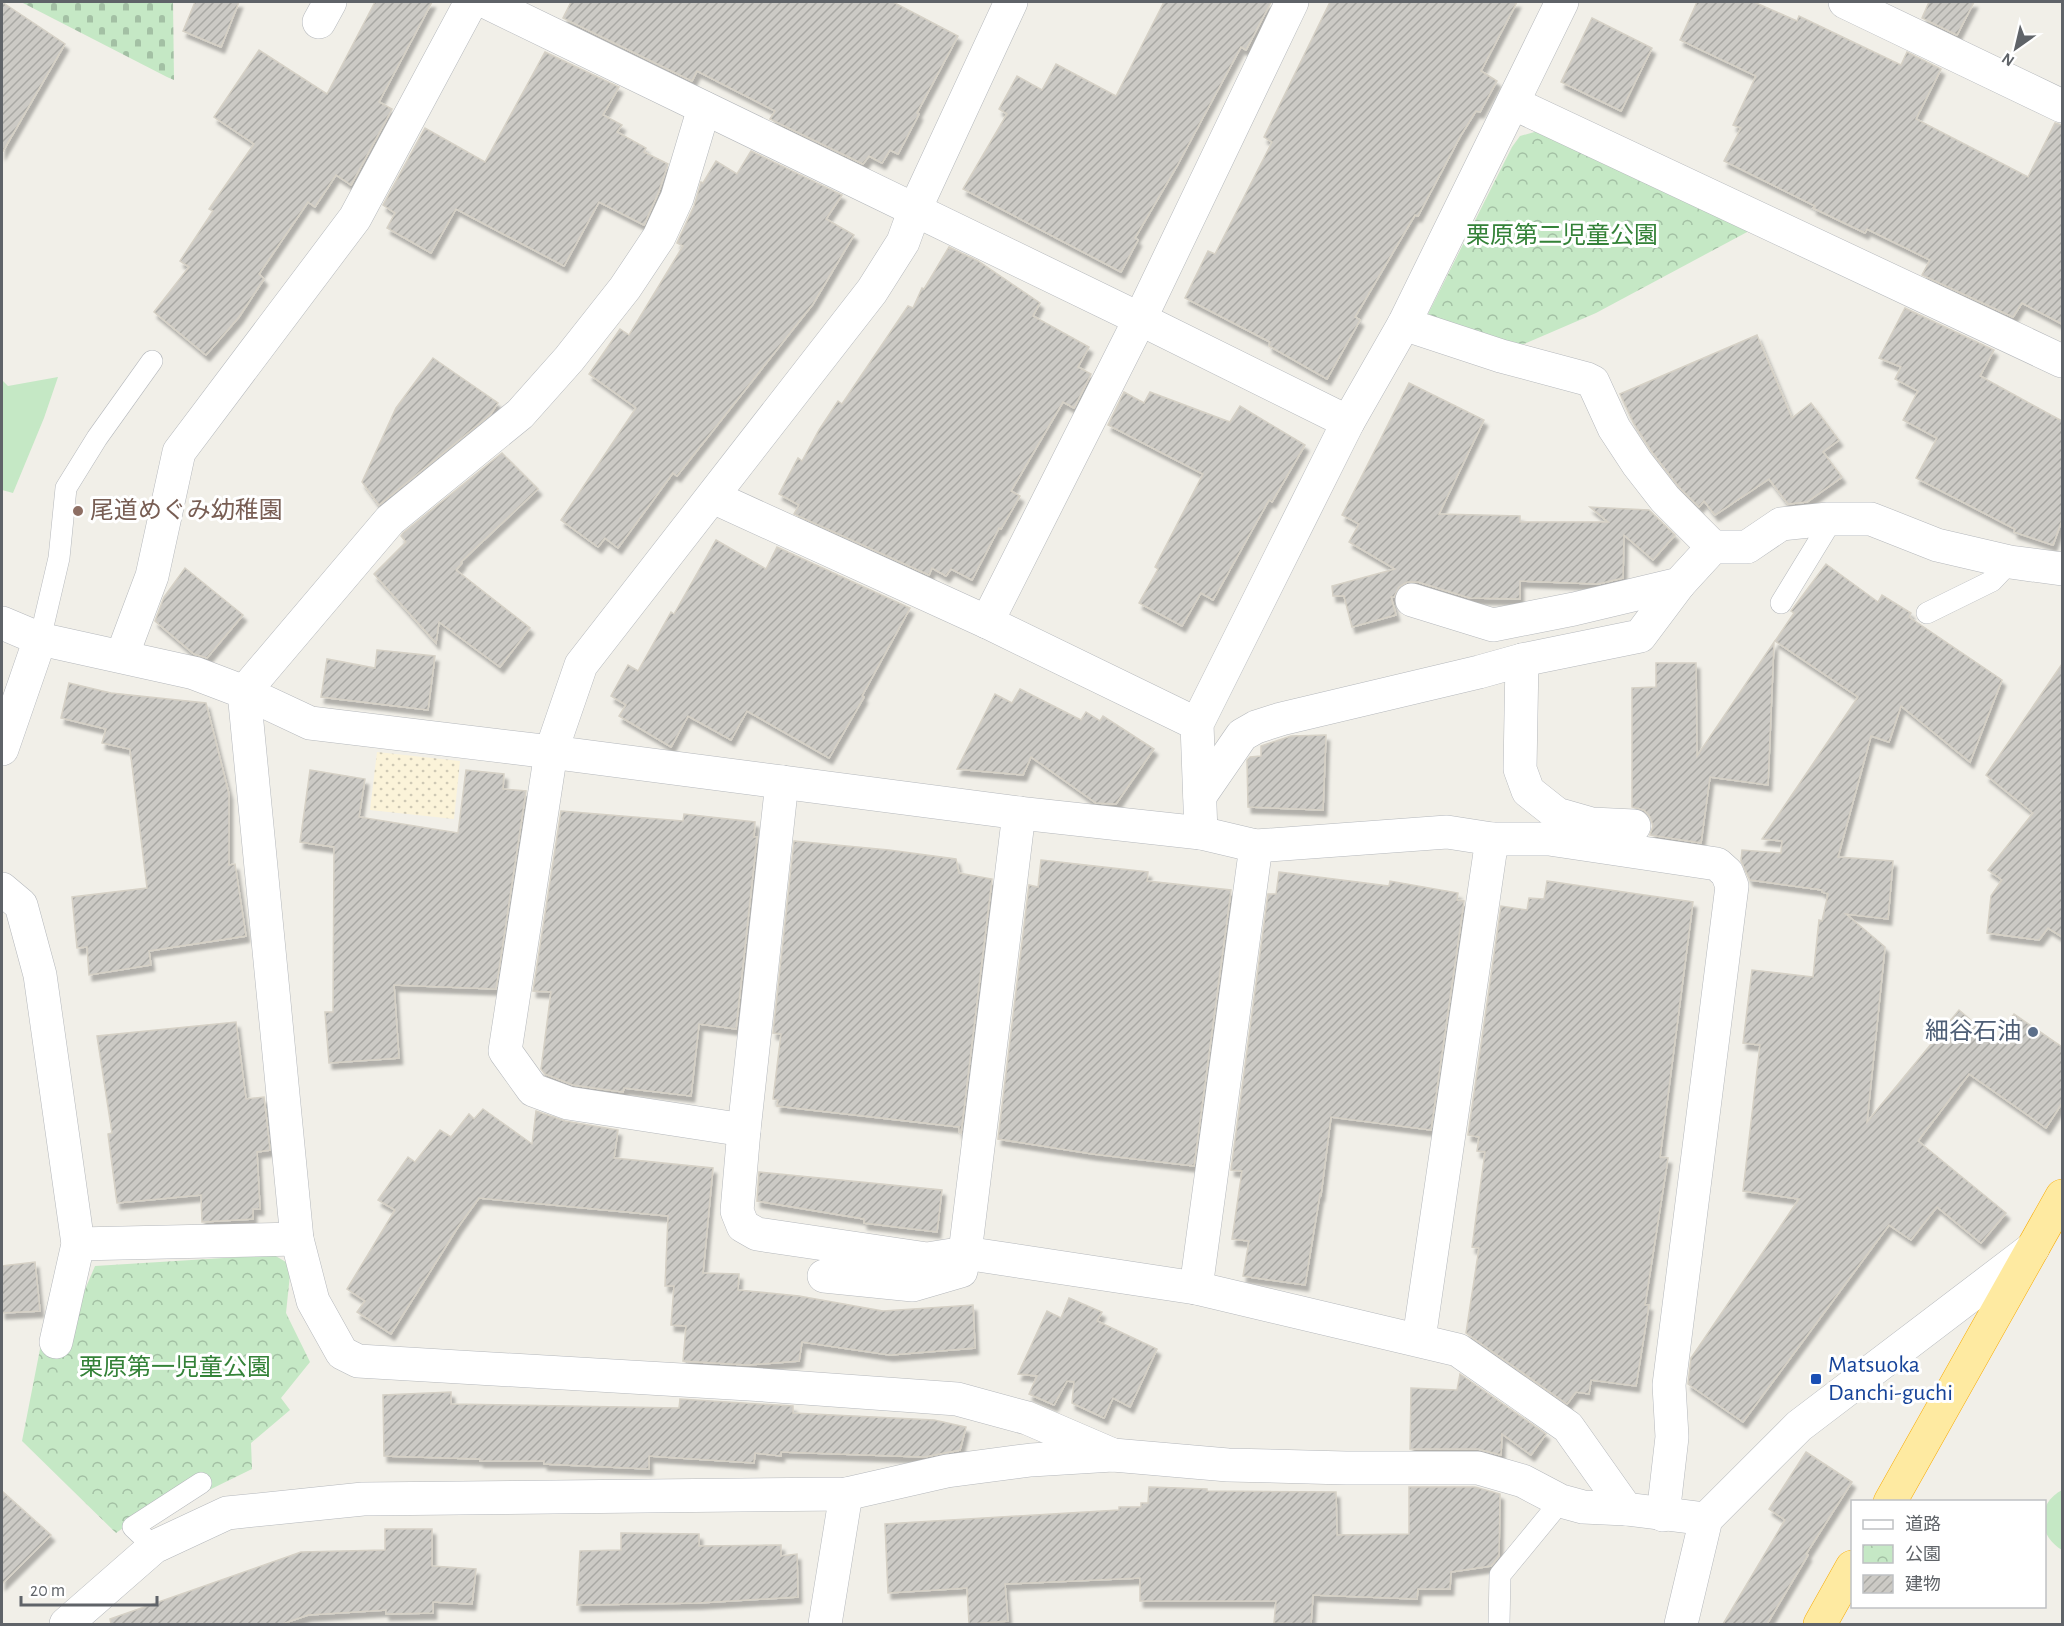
<svg xmlns="http://www.w3.org/2000/svg" width="2064" height="1626" viewBox="0 0 2064 1626" font-family="'Alegreya Sans','Noto Sans JP',sans-serif">
  <defs>
    <pattern id="sand-dots" width="8" height="8" patternUnits="userSpaceOnUse" patternTransform="scale(1.5)"><rect width="8" height="8" fill="#fbf3d9"/><path d="M2 2h.1M6 6h.1" fill="none" stroke="#cec8b4" stroke-width="1.8" stroke-linecap="round"/></pattern>
    <pattern id="cemetery-stones" width="16" height="16" patternUnits="userSpaceOnUse" patternTransform="scale(1.5)"><rect width="16" height="16" fill="#c5e8c5"/><path d="M2 7V4a2 2 0 0 1 4 0v3zM10 15v-3a2 2 0 0 1 4 0v3z" fill="#a3c0a4"/></pattern>
    <pattern id="park-crowns" width="20" height="18" patternUnits="userSpaceOnUse" patternTransform="scale(1.5)"><rect width="20" height="18" fill="#c5e8c5"/><path d="M2 6a3 3 0 1 1 6 0M12 15a3 3 0 1 1 6 0" fill="none" stroke="#a3c0a4"/></pattern>
    <pattern id="building-hatch" width="6" height="6" patternUnits="userSpaceOnUse" patternTransform="scale(1.5)"><rect width="6" height="6" fill="#cccac5"/><path d="M-1 1l2-2M0 6l6-6M5 7l2-2" fill="none" stroke="#a9a8a4"/></pattern>
    <filter id="shadow"><feDropShadow dx="3.5" dy="6" stdDeviation="1.5" flood-color="#0004"/></filter>
  </defs>
  <rect width="100%" height="100%" fill="#f1efe8"/>
  <!-- sand -->
  <path fill="url(#sand-dots)" d="M377 752 460 761 454 819 370 810Z"/>
  <!-- cemetery -->
  <path fill="url(#cemetery-stones)" d="M21 2H173L174 80 167 77Z"/>
  <!-- park -->
  <g fill="url(#park-crowns)">
    <path d="M1538 131 1749 231 1596 313 1503 353 1427 316 1512 147 1520 136Z"/>
    <path d="M274 1255 291 1265 286 1313 310 1362 281 1398 290 1410 251 1443 252 1469 203 1493 171 1494 116 1533 22 1441 41 1344 70 1350 84 1292 95 1266Z"/>
  </g>
  <!-- garden -->
  <g fill="#c5e8c5">
    <path d="M58 377 44 418 13 493 2 490V380L8 386Z"/>
    <path d="M2062 1490V1550C2037 1535 2036 1504 2062 1490Z"/>
  </g>
  <!-- building -->
  <g fill="url(#building-hatch)" stroke="#d6d1c6" stroke-width="1.5" filter="url(#shadow)">
    <path d="M2 2 65 44 2 153Z"/>
    <path d="M195 2H239L221 47 183 31Z"/>
    <path d="M375 2H432L379 102 392 109 351 185 336 175 315 207 308 202 259 274 264 279 239 317 206 355 154 312 189 267 180 261 213 211 209 209 254 144 214 117 259 50 327 94Z"/>
    <path d="M571 2H893L958 36 917 113 919 114 898 154 890 150 882 163 869 156 863 164 770 119 775 111 697 71 692 81 563 18Z"/>
    <path d="M1164 2H1271L1246 50 1241 47 1177 166 1135 238 1138 240 1121 272 963 189 1007 114 999 109 1017 76 1042 90 1056 64 1116 96Z"/>
    <path d="M1330 2H1517L1481 71 1497 81 1480 112 1476 111 1461 135 1418 216 1415 215 1355 317 1360 320 1327 379 1269 346 1270 342 1185 298 1208 251 1215 254 1272 142 1264 137Z"/>
    <path d="M1697 2H1754L1797 21 1799 16 1901 65 1907 52 1941 69 1916 119 2028 177 2055 123 2062 125V324L2022 303 2013 317 1922 275 1930 260 1867 229 1865 233 1813 208 1815 206 1724 161 1741 128 1733 125 1756 76 1680 40Z"/>
    <path d="M1929 2H1974L1957 35 1922 18Z"/>
    <path d="M1592 18 1652 48 1621 111 1561 82Z"/>
    <path d="M545 52 619 87 603 115 622 125 617 132 646 148 644 152 668 164 659 191 644 225 599 202 564 266 456 209 431 253 387 228 395 213 383 205 425 128 485 162Z"/>
    <path d="M751 151 842 195 826 219 854 235 813 304 677 476 673 473 618 548 605 538 598 547 561 520 636 408 589 374 620 329 629 335 683 246 677 243 694 206 701 182 703 183 716 161 737 174Z"/>
    <path d="M949 247 978 261 1040 303 1033 316 1089 347 1078 367 1091 374 1074 408 1063 402 1011 491 1020 496 1001 529 999 528 972 580 951 569 946 576 932 568 929 575 794 514 799 505 779 494 798 458 802 461 819 430 838 401 842 404 908 306 913 308 922 288 924 289Z"/>
    <path d="M1905 308 1994 350 1980 376 2062 421V520L2053 545 2014 532 2015 529 1916 478 1937 438 1903 420 1918 391 1895 379 1901 367 1879 358Z"/>
    <path d="M1757 335 1792 418 1811 403 1839 440 1823 452 1842 477 1807 502 1788 504 1769 479 1715 515 1704 501 1699 507 1679 487 1652 452 1634 424 1620 394Z"/>
    <path d="M433 358 498 403 490 415 379 505 362 482 396 408Z"/>
    <path d="M1409 383 1484 420 1439 514 1520 516V522H1608L1590 507 1649 510 1675 535 1653 560 1624 535 1623 578 1598 584 1520 581V599L1470 598 1418 582H1407L1399 587 1394 597H1391L1396 615 1352 627 1344 596H1333L1332 586 1395 569 1349 542 1359 524 1342 515Z"/>
    <path d="M1124 392 1144 403 1150 392 1230 422 1240 406 1305 445 1272 502 1269 500 1213 600 1201 593 1182 626 1139 603 1158 569 1155 567 1203 474 1108 425Z"/>
    <path d="M502 453 538 489 461 562 462 563 456 570 530 628 500 667 439 622 436 643 374 574 406 542 401 536 403 533Z"/>
    <path d="M716 540 766 569 777 547 910 608 862 696 864 697 829 758 747 711 731 740 688 716 671 747 619 716 626 705 611 696 628 665 638 671 671 612 674 614Z"/>
    <path d="M1826 564 1878 602 1882 595 1911 613 1909 617 2002 680 1970 762 1901 706 1889 742 1871 736 1838 857 1893 861 1888 919 1846 914 1885 947 1867 1122 1959 1010 1995 1041 2014 1014 2062 1047V1103L2046 1128 1969 1074 1918 1141 2006 1213 1981 1243 1937 1207 1911 1240 1889 1225 1743 1422 1688 1384 1691 1358 1799 1199 1743 1191 1760 1045 1743 1043 1752 970 1813 977 1819 920 1822 921 1828 894 1822 892V890L1750 880 1741 861 1742 850 1781 853 1782 841 1762 839 1858 697 1775 641 1794 613 1791 611Z"/>
    <path d="M185 568 243 615 207 658 194 654 155 621 164 597Z"/>
    <path d="M1774 642 1768 785 1710 777 1701 843 1650 835 1653 826 1650 817 1644 810 1632 807V688L1656 687V663H1696L1697 756Z"/>
    <path d="M377 650 435 656 428 710 321 697 327 659 375 668Z"/>
    <path d="M2062 664V937L2048 928 2039 940 1987 933 1991 896 2002 880 1988 870 2033 813 1986 775Z"/>
    <path d="M69 683 111 693 206 703 229 794V865L235 864 246 936 149 951 151 965 89 975 87 947 77 948 72 897 147 888 130 749 102 743 106 729 61 718Z"/>
    <path d="M1020 689 1081 720 1086 712 1100 721 1103 716 1154 749 1116 804 1096 803 1031 757 1023 775 957 769 995 694 1012 703Z"/>
    <path d="M1326 735 1323 810 1248 807 1247 760 1250 757 1261 756V746L1291 736Z"/>
    <path d="M310 770 365 779 359 817 458 833 466 770 504 774 503 789 526 791 496 989 394 985 399 1058 329 1063 325 1012H333L334 847 300 842Z"/>
    <path d="M561 811 683 821 684 814 755 822 754 837H757L736 1029 699 1024 691 1096 624 1088 623 1092 573 1085 545 1074 541 1069 551 992 533 991Z"/>
    <path d="M794 841 889 850 956 859 959 873 992 879 961 1133 959 1132V1127L777 1106 778 1100 773 1099 781 1034 773 1033Z"/>
    <path d="M1041 860 1148 872 1147 881 1231 890 1194 1166 1093 1154 998 1139 1029 885 1038 887Z"/>
    <path d="M1279 872 1389 886 1390 881 1458 893 1457 900 1464 901 1431 1130 1331 1117 1321 1195 1320 1194 1305 1285 1243 1276 1249 1241 1232 1239 1242 1171 1231 1170 1268 894H1276Z"/>
    <path d="M1547 881 1693 902 1660 1157 1668 1158 1645 1305H1649L1636 1386 1591 1380 1589 1394 1576 1392 1567 1404 1466 1333 1479 1248 1472 1247 1485 1152 1477 1151 1479 1137 1468 1135 1501 906 1527 910 1529 898 1544 899Z"/>
    <path d="M236 1022 246 1099 264 1097 270 1150 257 1152 260 1209H253V1219L202 1222 201 1195 117 1203 108 1134 112 1133 97 1036Z"/>
    <path d="M483 1109 532 1144 536 1111 565 1121 618 1130 614 1158 713 1168 703 1273 739 1274 738 1290 799 1296 883 1311 973 1305 975 1348 890 1355 802 1342 799 1361 748 1365 683 1361 686 1326 671 1325 674 1286H665L668 1216 479 1198 458 1227 391 1334 357 1312 365 1301 347 1289 395 1210 378 1200 408 1157 415 1162 440 1130 451 1137 469 1114 474 1119Z"/>
    <path d="M759 1172 942 1190 937 1232 864 1223V1219L757 1201Z"/>
    <path d="M35 1262 40 1311 2 1313V1266Z"/>
    <path d="M1069 1298 1102 1312 1097 1321 1157 1349 1130 1407 1113 1398 1104 1418 1072 1403 1074 1382 1067 1381 1054 1405 1029 1394 1037 1376 1018 1374 1047 1311 1061 1318Z"/>
    <path d="M1460 1374 1546 1434 1531 1455 1502 1434 1501 1455 1478 1449H1410L1411 1388 1457 1390Z"/>
    <path d="M451 1392V1404L679 1408 680 1399 793 1406V1413L934 1420 966 1427 960 1450 924 1457 781 1452V1456L755 1453 754 1463 649 1456V1469L544 1464V1461H480V1459L384 1456 383 1395Z"/>
    <path d="M1806 1452 1852 1482 1806 1554 1808 1555 1767 1624H1723L1785 1520 1769 1509Z"/>
    <path d="M1149 1487 1207 1489V1491L1336 1492 1337 1535 1409 1534V1487H1475L1500 1494 1499 1556 1491 1566 1451 1572 1450 1589H1418L1417 1599 1313 1595 1311 1624 1274 1623 1276 1601H1140V1578L1005 1584 1008 1621 969 1624 967 1588 888 1593 885 1524 1119 1510V1507H1141V1503H1148Z"/>
    <path d="M2 1491 51 1535 2 1584Z"/>
    <path d="M385 1529H432V1566L476 1569 472 1604 433 1602V1613L386 1614V1610L308 1615 282 1624H111L110 1619 301 1552 385 1550Z"/>
    <path d="M621 1533 699 1534V1546L781 1545V1556L797 1554 798 1597 698 1603 577 1605 580 1551 621 1550Z"/>
  </g>
  <g fill="none" stroke-linecap="round" stroke-linejoin="round">
    <!-- service casing -->
    <g stroke="#b5b8bc" stroke-width="22">
      <g id="service">
        <path d="M1781 603 1825 531 1828 519"/>
        <path d="M1927 613 1992 581 2010 562"/>
        <path d="M40 639 59 558 66 488 97 438 152 361"/>
        <path d="M154 1547 133 1527 201 1483"/>
        <path d="M1499 1624 1500 1575 1561 1501"/>
      </g>
    </g>
    <!-- minor casing -->
    <g stroke="#b5b8bc" stroke-width="34">
      <g id="minor">
        <path d="M486 2 1140 319 1348 422"/>
        <path d="M1845 2 2062 106"/>
        <path d="M319 22 330 2"/>
        <path d="M1513 103 2062 361"/>
        <path d="M704 108 677 198 659 237 625 288 569 359 520 414 390 520 244 692 310 723 551 752 1019 813 1201 833 1256 846 1447 832 1492 839H1549L1717 864 1727 873 1732 886 1669 1385 1672 1437 1663 1515"/>
        <path d="M1404 324 1501 356 1587 379 1593 382 1614 428 1637 463 1665 499 1713 547"/>
        <path d="M713 497 987 622 1197 724"/>
        <path d="M1412 600 1493 625 1574 609 1679 584 1713 547H1747L1781 524 1828 519H1871L1937 545 2010 562 2062 569"/>
        <path d="M987 622 1140 319 1292 2"/>
        <path d="M2 623 40 639 194 673 244 692 297 1239 313 1301 342 1353 358 1361 749 1384 957 1399 1027 1418 1113 1455"/>
        <path d="M122 656 152 576 179 452 355 218 471 2"/>
        <path d="M1522 660 1520 769 1528 791 1557 814 1592 824 1634 826"/>
        <path d="M2 749 40 639"/>
        <path d="M782 782 744 1130 737 1211 743 1226 757 1234 927 1259 965 1253 1196 1288 1458 1350 1568 1427 1626 1509 1706 1519"/>
        <path d="M1200 796 1242 735 1256 727 1281 719 1479 672 1522 660 1640 636 1679 584"/>
        <path d="M1201 833 1197 724 1348 422 1404 324 1562 2"/>
        <path d="M2 889 21 905 40 975 78 1244 56 1342"/>
        <path d="M744 1130 568 1103 533 1090 505 1051 551 752 581 665 872 291 903 242 915 209 1011 2"/>
        <path d="M78 1244 297 1239"/>
        <path d="M824 1276 913 1285 961 1271 965 1253 1019 813"/>
        <path d="M1196 1288 1256 846"/>
        <path d="M1419 1339 1492 839"/>
        <path d="M66 1624 154 1547 227 1513 363 1499 846 1494 947 1471 1031 1460 1113 1455 1228 1465 1346 1468H1478L1523 1481 1561 1501 1583 1507 1626 1509"/>
        <path d="M825 1624 846 1494"/>
        <path d="M1681 1624 1706 1519 1799 1426 2033 1248"/>
      </g>
    </g>
    <!-- trunk casing -->
    <g stroke="#f9ab00" stroke-width="34">
      <g id="trunk">
        <path d="M1890 1502 2062 1196"/>
        <path d="M1820 1624 1852 1567"/>
      </g>
    </g>
    <!-- service -->
    <use href="#service" stroke="#fff" stroke-width="21"/>
    <!-- minor -->
    <use href="#minor" stroke="#fff" stroke-width="33"/>
    <!-- trunk -->
    <use href="#trunk" stroke="#feeaa1" stroke-width="33"/>
  </g>
  <!-- markers -->
  <circle fill="#8d6e63" stroke="#fff" stroke-width="2" cx="78" cy="511" r="6"/>
  <circle fill="#5c6f8a" stroke="#fff" stroke-width="2" cx="2033" cy="1032" r="6"/>
  <rect fill="#1a4fb4" stroke="#fff" stroke-width="2" x="1810" y="1373" width="12" height="12" rx="3"/>
  <g text-anchor="middle" dominant-baseline="central" stroke-width="6" stroke-linejoin="round" paint-order="stroke">
    <!-- park labels -->
    <g font-size="24" fill="#348238" stroke="#fff">
      <text x="1562" y="236">栗原第二児童公園</text>
      <text x="175" y="1368">栗原第一児童公園</text>
    </g>
    <!-- education labels -->
    <g font-size="24" fill="#785e54" stroke="#fff" text-anchor="start">
      <text x="90" y="511">尾道めぐみ幼稚園</text>
    </g>
    <!-- service labels -->
    <g font-size="24" fill="#4e5e75" stroke="#fff" text-anchor="end">
      <text x="2021" y="1032">細谷石油</text>
    </g>
    <!-- transit labels -->
    <g font-size="24" fill="#164399" stroke="#fff" text-anchor="start">
      <text x="1828" y="1365">Matsuoka<tspan x="1828" dy="28">Danchi-guchi</tspan></text>
    </g>
  </g>
  <!-- border -->
  <rect width="2064" height="1626" fill="none" stroke="#5f6368" stroke-width="6"/>
  <!-- legend -->
  <rect x="1851" y="1500" width="195" height="108" fill="#ffffff" stroke="#bfc1c3" stroke-width="1.5"/>
  <rect x="1863" y="1520" width="30" height="9" fill="#ffffff" stroke="#bfc1c3" stroke-width="1.5"/>
  <text x="1905" y="1530" font-size="18" fill="#5f6368">道路</text>
  <rect x="1863" y="1545" width="30" height="18" fill="url(#park-crowns)" stroke="#bfc1c3" stroke-width="1.5"/>
  <text x="1905" y="1560" font-size="18" fill="#5f6368">公園</text>
  <rect x="1863" y="1575" width="30" height="18" fill="url(#building-hatch)" stroke="#bfc1c3" stroke-width="1.5"/>
  <text x="1905" y="1590" font-size="18" fill="#5f6368">建物</text>
  <!-- north arrow -->
  <g transform="translate(2016 48) rotate(214)" stroke="#ffffff" stroke-width="4.5" paint-order="stroke">
  <path d="M0-4.5L10 22L0 15L-10 22Z" fill="#5f6368"/>
  <text y="-9" font-size="16" font-weight="bold" text-anchor="middle" fill="#5f6368">N</text>
  </g>
  <!-- scale -->
  <path d="M21 1596v9h136v-9" fill="none" stroke="#5f6368" stroke-width="3"/>
  <text x="30" y="1596" font-size="18" fill="#5f6368" stroke="#ffffff" stroke-width="4.5" paint-order="stroke">20 m</text>
</svg>
